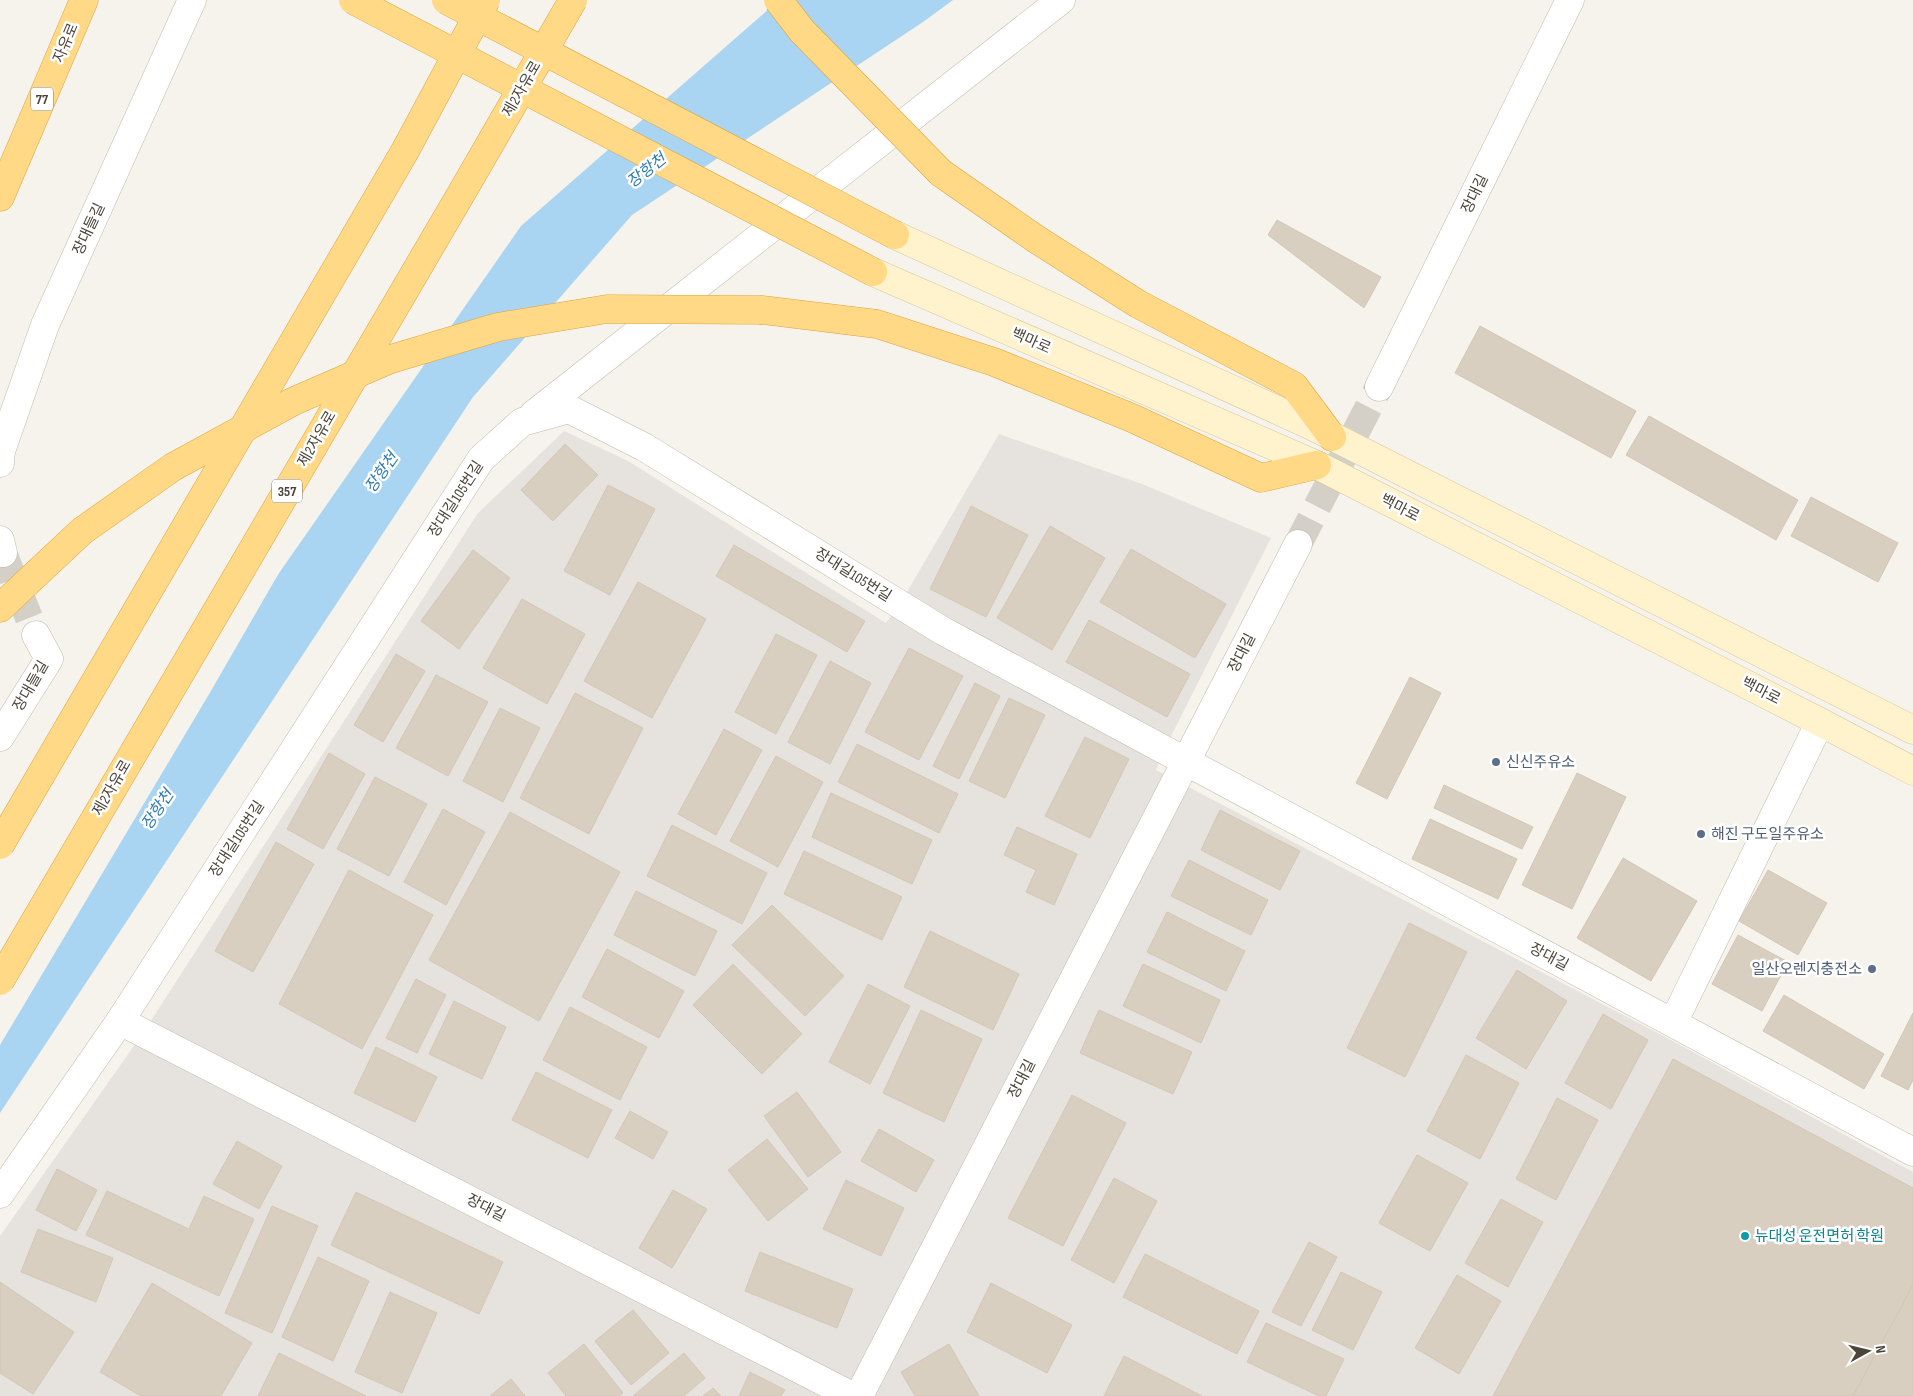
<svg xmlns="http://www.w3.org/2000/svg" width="1913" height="1396" viewBox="0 0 1913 1396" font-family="'Sofia Sans Condensed','Noto Sans KR',sans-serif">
  <rect width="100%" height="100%" fill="#f6f3ec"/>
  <!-- industrial -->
  <path fill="#e6e2dd" d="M564 431 628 461 886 623 900 604 999 434 1142 484 1271 538 1164 750 1156 770 1669 1039 1913 1172V1396H0V1236L143 1033 478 513Z"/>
  <!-- water -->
  <path fill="#a9d4f2" d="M779 0H953L923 22 632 215 473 397 0 1113V945L208 675 521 226Z"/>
  <!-- pier -->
  <path fill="#f6f3ec" d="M291 552 208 696 0 1045V941L206 674Z"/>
  <!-- building -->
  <g fill="#d8cfc1" stroke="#d3c7b4">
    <path d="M1277 220 1381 277 1364 308 1268 235Z"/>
    <path d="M1480 326 1636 411 1611 458 1455 373Z"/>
    <path d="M1649 416 1798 500 1776 540 1626 455Z"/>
    <path d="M565 444 598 475 553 521 521 490Z"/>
    <path d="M608 485 655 509 610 595 564 571Z"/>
    <path d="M1811 497 1898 543 1878 582 1791 536Z"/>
    <path d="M971 506 1028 535 986 617 930 589Z"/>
    <path d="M1050 526 1105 558 1052 650 997 618Z"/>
    <path d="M734 545 865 621 847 652 716 576Z"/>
    <path d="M1131 549 1226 604 1195 658 1100 602Z"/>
    <path d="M473 550 510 578 459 649 421 621Z"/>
    <path d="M638 582 706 619 652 718 584 681Z"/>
    <path d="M522 599 585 634 547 704 483 668Z"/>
    <path d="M1089 620 1190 674 1167 717 1066 662Z"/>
    <path d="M776 634 817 655 776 734 735 712Z"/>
    <path d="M909 648 963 676 919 760 865 732Z"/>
    <path d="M396 654 425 671 383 742 354 725Z"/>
    <path d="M830 661 871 683 830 764 788 742Z"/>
    <path d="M436 675 488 702 448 776 396 748Z"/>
    <path d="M1410 677 1441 693 1387 799 1356 783Z"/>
    <path d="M975 683 1000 696 959 779 933 766Z"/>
    <path d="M575 693 643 728 589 834 520 798Z"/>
    <path d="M1009 698 1045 715 1005 798 969 781Z"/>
    <path d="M500 708 540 728 503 802 463 781Z"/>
    <path d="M724 729 762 750 716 835 678 814Z"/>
    <path d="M1085 737 1129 759 1090 838 1045 816Z"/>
    <path d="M857 744 958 794 939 833 838 782Z"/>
    <path d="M329 753 365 774 323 849 287 829Z"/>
    <path d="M776 756 823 782 778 867 730 841Z"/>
    <path d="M1577 773 1626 797 1572 909 1522 885Z"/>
    <path d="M375 777 427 804 389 876 337 849Z"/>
    <path d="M1444 785 1533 827 1522 849 1434 808Z"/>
    <path d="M831 793 932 840 912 884 812 837Z"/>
    <path d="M443 809 485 832 446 905 404 882Z"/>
    <path d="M1220 810 1300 851 1280 890 1201 850Z"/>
    <path d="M510 812 620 872 539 1021 429 960Z"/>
    <path d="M1430 819 1517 859 1498 899 1412 859Z"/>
    <path d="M672 825 767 873 742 924 647 876Z"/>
    <path d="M1017 827 1077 854 1054 905 1026 892 1036 870 1004 855Z"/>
    <path d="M276 842 314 864 253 972 215 951Z"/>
    <path d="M804 851 902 897 882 940 784 894Z"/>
    <path d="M1623 858 1697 901 1651 981 1577 938Z"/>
    <path d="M1189 860 1268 900 1251 935 1171 896Z"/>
    <path d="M349 870 433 915 362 1049 279 1004Z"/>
    <path d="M1768 870 1827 903 1798 955 1739 921Z"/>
    <path d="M636 891 717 931 695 976 614 935Z"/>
    <path d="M772 905 844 976 805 1016 732 945Z"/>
    <path d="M1167 912 1245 951 1226 991 1147 952Z"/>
    <path d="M1409 923 1467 952 1405 1077 1347 1048Z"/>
    <path d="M930 931 1019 974 993 1030 904 987Z"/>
    <path d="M1738 935 1788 962 1762 1011 1712 984Z"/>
    <path d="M607 949 684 991 659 1038 582 997Z"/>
    <path d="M733 964 802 1034 762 1074 693 1005Z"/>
    <path d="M1143 964 1220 1000 1201 1043 1123 1006Z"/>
    <path d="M1517 970 1567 1001 1526 1069 1476 1038Z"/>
    <path d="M416 979 446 995 417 1053 386 1038Z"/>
    <path d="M868 984 910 1006 870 1084 829 1062Z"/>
    <path d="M1784 995 1884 1054 1864 1089 1763 1031Z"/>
    <path d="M454 1001 506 1027 482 1079 429 1054Z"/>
    <path d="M570 1007 647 1047 620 1100 543 1060Z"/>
    <path d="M921 1010 982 1039 944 1122 883 1093Z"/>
    <path d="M1099 1010 1192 1052 1173 1094 1080 1053Z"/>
    <path d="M1913 1013V1080L1908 1090 1881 1076Z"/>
    <path d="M1603 1014 1648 1040 1611 1109 1565 1083Z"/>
    <path d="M376 1047 437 1077 415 1122 354 1093Z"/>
    <path d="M1466 1055 1519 1083 1480 1159 1427 1131Z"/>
    <path d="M1673 1059 1913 1188V1285L1853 1396H1493Z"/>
    <path d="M536 1072 612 1110 588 1158 512 1120Z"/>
    <path d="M797 1092 841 1152 808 1177 764 1116Z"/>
    <path d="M1072 1095 1126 1123 1063 1246 1008 1218Z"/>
    <path d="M1557 1098 1598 1120 1556 1200 1516 1179Z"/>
    <path d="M630 1111 668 1132 653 1159 615 1138Z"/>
    <path d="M879 1129 934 1160 916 1192 861 1161Z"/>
    <path d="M767 1139 808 1189 768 1221 728 1170Z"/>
    <path d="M237 1141 282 1166 259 1209 213 1184Z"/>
    <path d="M1417 1155 1468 1183 1430 1251 1379 1223Z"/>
    <path d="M57 1169 97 1190 76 1231 36 1210Z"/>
    <path d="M1114 1178 1157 1201 1114 1283 1071 1260Z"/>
    <path d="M846 1180 904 1208 881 1256 823 1229Z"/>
    <path d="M673 1190 707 1209 672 1268 639 1248Z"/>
    <path d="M107 1191 189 1229 204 1196 254 1219 219 1296 86 1235Z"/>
    <path d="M356 1192 503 1262 479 1314 331 1245Z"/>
    <path d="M1501 1199 1543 1222 1508 1287 1465 1263Z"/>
    <path d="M272 1206 318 1226 272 1333 225 1313Z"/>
    <path d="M38 1229 113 1258 96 1302 21 1272Z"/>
    <path d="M1309 1242 1337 1257 1301 1326 1272 1312Z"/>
    <path d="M760 1252 853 1289 837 1328 745 1291Z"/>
    <path d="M1145 1254 1259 1311 1237 1354 1123 1297Z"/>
    <path d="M318 1257 369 1281 333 1361 282 1337Z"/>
    <path d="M1341 1272 1382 1292 1353 1350 1312 1330Z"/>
    <path d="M1457 1275 1501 1301 1459 1374 1415 1348Z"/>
    <path d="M0 1282 74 1332 33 1394 0 1373Z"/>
    <path d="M152 1283 252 1343 221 1396H141L100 1372Z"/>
    <path d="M991 1283 1072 1325 1047 1373 967 1332Z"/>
    <path d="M1913 1285V1396H1853Z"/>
    <path d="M390 1292 437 1313 402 1393 355 1372Z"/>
    <path d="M633 1310 669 1353 631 1385 595 1341Z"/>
    <path d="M1266 1323 1344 1359 1326 1396H1319L1247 1362Z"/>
    <path d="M584 1344 623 1393 619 1396H566L548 1373Z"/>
    <path d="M949 1344 979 1396H915L901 1372Z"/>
    <path d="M279 1353 366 1396H258Z"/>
    <path d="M684 1353 705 1378 684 1396H633Z"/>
    <path d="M1124 1356 1202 1396H1104Z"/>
    <path d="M750 1372 785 1390 781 1396H739Z"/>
    <path d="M511 1379 525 1396H490Z"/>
    <path d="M713 1388 721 1396H703Z"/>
  </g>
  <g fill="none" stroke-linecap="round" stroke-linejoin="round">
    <!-- minor-tunnel -->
    <g stroke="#d4d0c8" stroke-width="28" stroke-dasharray="28 14" stroke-linecap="butt">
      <path d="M1298 544 1379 387"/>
      <path d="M3 553 36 635"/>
    </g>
    <!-- minor casing -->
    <g stroke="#c2bbae" stroke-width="29">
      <g id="minor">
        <path d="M1379 387 1570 0"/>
        <path d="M534 414 1061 0"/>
        <path d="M0 463 1 451 45 325 192 0"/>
        <path d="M0 540 3 553"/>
        <path d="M0 737 49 659 36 635"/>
        <path d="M120 1021 852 1396"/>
        <path d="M1673 1023 1820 722"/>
        <path d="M0 1194 120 1021 481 459 522 422 569 409 644 447 943 631 1913 1152"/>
        <path d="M859 1396 1298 544"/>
      </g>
    </g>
    <!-- secondary casing -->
    <g stroke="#d6c79b" stroke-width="29">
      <g id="secondary">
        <path d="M895 235 1312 426 1913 730"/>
        <path d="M873 272 1317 465 1820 722 1913 771"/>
      </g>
    </g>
    <!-- trunk casing -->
    <g stroke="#e0a43c" stroke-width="29">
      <g id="trunk">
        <path d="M941 173 1036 239 1138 304 1294 386 1332 437"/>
        <path d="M0 197 84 0"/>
        <path d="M762 310 877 324 994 362 1132 418 1261 478 1317 465"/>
        <path d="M0 608 82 531"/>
      </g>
    </g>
    <!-- minor -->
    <use href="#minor" stroke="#fff" stroke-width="28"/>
    <!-- secondary -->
    <use href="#secondary" stroke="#fff3cd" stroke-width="28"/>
    <!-- trunk -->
    <use href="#trunk" stroke="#ffd985" stroke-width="28"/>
    <!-- trunk-bridge casing -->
    <g stroke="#e0a43c" stroke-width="29" stroke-linecap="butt">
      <g id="trunk-bridge">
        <path d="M353 0 873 272"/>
        <path d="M446 0 895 235"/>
        <path d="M778 0 802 31 941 173"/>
        <path d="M82 531 173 467 294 401 391 359 498 327 607 309 762 310"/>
        <path d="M0 845 405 151 486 0"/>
        <path d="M0 981 461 194 573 0"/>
      </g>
    </g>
    <!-- trunk-bridge -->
    <use href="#trunk-bridge" stroke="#ffd985" stroke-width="28"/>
  </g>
  <!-- markers -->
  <g fill="#5c6f8a" stroke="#fff" stroke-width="2">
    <circle cx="1496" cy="762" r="5"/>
    <circle cx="1701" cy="834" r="5"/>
    <circle cx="1872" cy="969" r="5"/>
  </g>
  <circle fill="#0f9aa8" stroke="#fff" stroke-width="2" cx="1745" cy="1236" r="5"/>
  <g text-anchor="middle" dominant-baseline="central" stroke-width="5" stroke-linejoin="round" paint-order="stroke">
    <!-- shield labels -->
    <g fill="#fff" stroke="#817c74" stroke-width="1">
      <rect x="31" y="87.5" width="22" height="23" rx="4"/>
      <rect x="272" y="479.5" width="30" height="23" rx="4"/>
    </g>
    <g font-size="14" font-weight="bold" fill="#4b4439">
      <text x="42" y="99">77</text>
      <text x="287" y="491">357</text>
    </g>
    <!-- street labels -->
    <g font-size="15" fill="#4b4439" stroke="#fff">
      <text transform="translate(66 43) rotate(-67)">자유로</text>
      <text transform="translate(522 89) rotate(-60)">제2자유로</text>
      <text transform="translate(1475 194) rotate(-64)">장대길</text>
      <text transform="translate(89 229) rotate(-65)">장대들길</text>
      <text transform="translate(1031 341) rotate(24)">백마로</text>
      <text transform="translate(317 439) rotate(-60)">제2자유로</text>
      <text transform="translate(456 499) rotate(-57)">장대길105번길</text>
      <text transform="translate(1400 508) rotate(27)">백마로</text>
      <text transform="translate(853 575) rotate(32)">장대길105번길</text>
      <text transform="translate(1242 653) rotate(-63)">장대길</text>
      <text transform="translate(31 686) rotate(-60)">장대들길</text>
      <text transform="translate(1761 691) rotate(27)">백마로</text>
      <text transform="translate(112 788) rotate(-60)">제2자유로</text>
      <text transform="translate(237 839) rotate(-57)">장대길105번길</text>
      <text transform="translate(1549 957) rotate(28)">장대길</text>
      <text transform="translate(1022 1079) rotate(-63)">장대길</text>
      <text transform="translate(486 1208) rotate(27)">장대길</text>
    </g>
    <!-- service labels -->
    <g font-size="15" fill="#4e5e75" stroke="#fff" text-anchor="start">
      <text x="1506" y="762">신신주유소</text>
      <text x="1711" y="834">해진 구도일주유소</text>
      <text x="1862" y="969" text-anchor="end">일산오렌지충전소</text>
    </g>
    <!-- culture labels -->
    <g font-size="15" fill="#0d838f" stroke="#fff" text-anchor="start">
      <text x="1755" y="1236">뉴대성 운전면허 학원</text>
    </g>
    <!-- water labels -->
    <g font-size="16" font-style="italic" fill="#2e7ab2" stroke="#fff">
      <text transform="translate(647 171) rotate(-38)">장항천</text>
      <text transform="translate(382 473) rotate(-55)">장항천</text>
      <text transform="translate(158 810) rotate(-56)">장항천</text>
    </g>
  </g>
  <!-- north arrow -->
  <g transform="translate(1868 1351) rotate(82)" stroke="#ffffff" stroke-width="4" paint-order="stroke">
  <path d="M0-4L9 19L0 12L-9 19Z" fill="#4b4439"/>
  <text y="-8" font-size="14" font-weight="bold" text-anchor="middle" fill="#4b4439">N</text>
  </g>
</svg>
